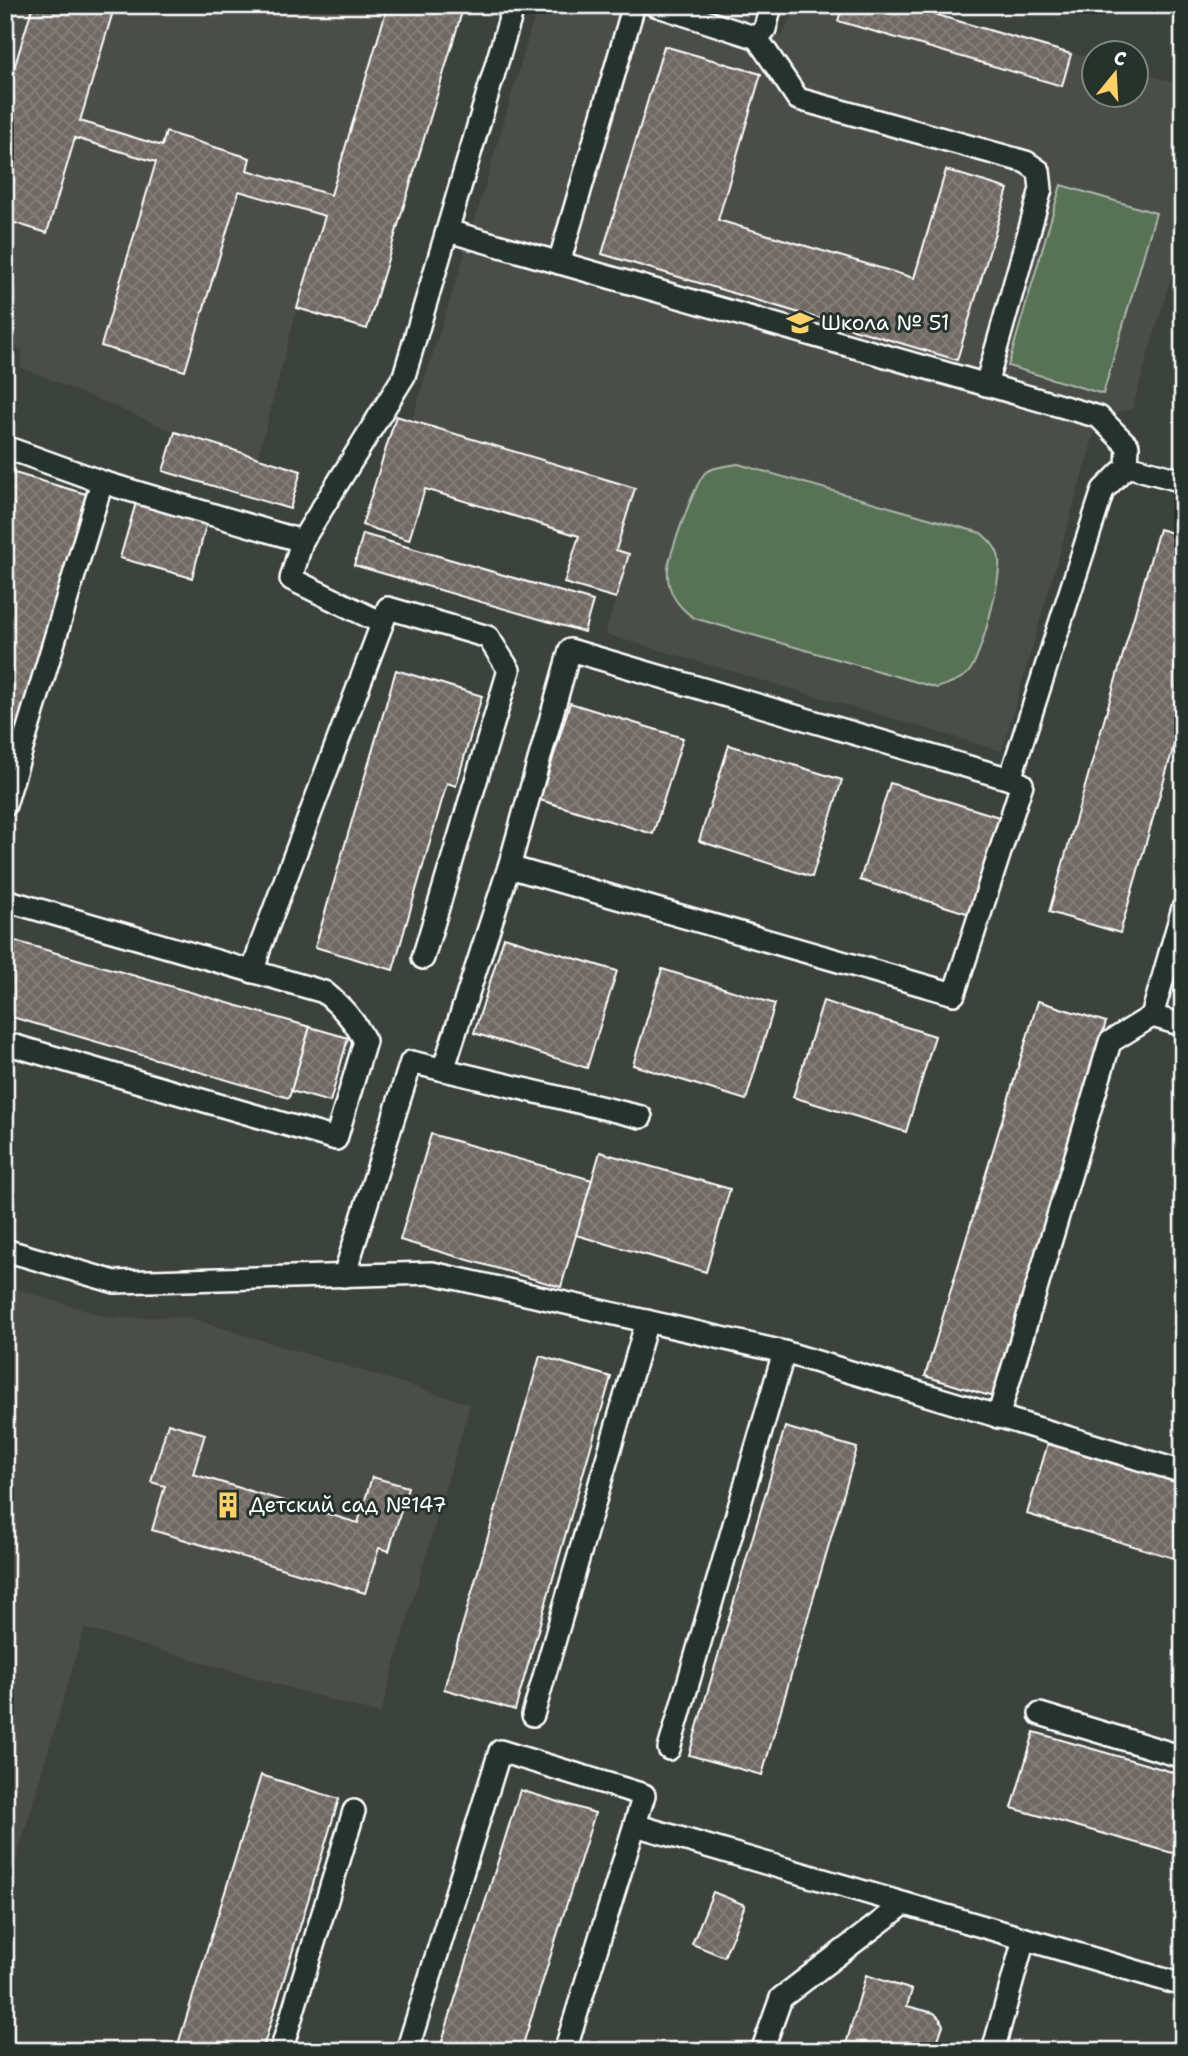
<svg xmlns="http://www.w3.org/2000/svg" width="1188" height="2056" viewBox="0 0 1188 2056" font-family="'Shantell Sans',sans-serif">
  <defs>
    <pattern id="building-cross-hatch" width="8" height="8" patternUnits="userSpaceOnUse" patternTransform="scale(1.75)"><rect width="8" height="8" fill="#706863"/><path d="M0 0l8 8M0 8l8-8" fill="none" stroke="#857f7a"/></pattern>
  </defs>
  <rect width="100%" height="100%" fill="#3c433d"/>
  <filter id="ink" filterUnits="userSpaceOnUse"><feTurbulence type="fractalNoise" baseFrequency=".0143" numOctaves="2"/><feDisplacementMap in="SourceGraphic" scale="14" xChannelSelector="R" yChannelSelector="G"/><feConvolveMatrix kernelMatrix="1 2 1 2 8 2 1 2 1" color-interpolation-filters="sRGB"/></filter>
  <g filter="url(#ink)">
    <!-- built -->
    <g fill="#4c4e48">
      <path d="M5 5H464L367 329 297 308 258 457 175 432 20 367 23 350 5 345Z"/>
      <path d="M538 5H751L747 21 782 37 796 5H908L1093 59 1094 94H1136V71L1183 86V236L1132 409 1099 417 1002 751 605 634 629 554 616 550 635 488 412 420 470 237Z"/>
      <path d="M5 1286 111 1318 186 1317 470 1404 380 1714 84 1628 5 1898Z"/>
    </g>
    <!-- garden -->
    <g fill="#597257" stroke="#acb8ab" stroke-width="2">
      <path d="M1061 185 1156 213 1103 394 1008 366Z"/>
      <path d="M738 464 981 533C989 540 998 548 999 559 1002 577 980 662 967 674 959 681 947 684 937 688L694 618C677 606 666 591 668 568 670 553 696 480 706 472 716 466 727 466 738 464Z"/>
    </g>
    <!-- building -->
    <g fill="url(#building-cross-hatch)" stroke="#fff" stroke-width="2">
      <path d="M33 5H115L80 121 162 146 166 132 250 158 247 170 331 195 388 5H464L367 329 297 308 325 216 239 191 185 371 101 346 156 162 75 138 47 233 5 220V99Z"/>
      <path d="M843 5H903L1071 54 1062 86 838 21Z"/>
      <path d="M664 46 761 74 718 220 914 278 946 170 1008 189 957 360 602 254Z"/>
      <path d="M396 416 635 488 616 550 629 554 616 598 564 583 579 536 425 489 409 540 362 525Z"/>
      <path d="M175 432 301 471 290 509 163 471Z"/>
      <path d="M11 472 86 494 5 774V493Z"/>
      <path d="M137 499 208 518 192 578 120 558Z"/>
      <path d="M1159 529 1183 536V714L1120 933 1049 912Z"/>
      <path d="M363 534 593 601 584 632 354 565Z"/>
      <path d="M396 670 482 696 456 786 447 783 393 970 315 947Z"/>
      <path d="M570 703 683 738 653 834 540 800Z"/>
      <path d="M729 745 842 780 812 877 699 841Z"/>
      <path d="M890 783 1002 818 973 915 860 880Z"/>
      <path d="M504 937 617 971 587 1068 474 1033Z"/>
      <path d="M5 938 310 1027 289 1098 5 1015Z"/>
      <path d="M662 969 775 1004 746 1100 633 1065Z"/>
      <path d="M823 1001 935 1036 906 1132 793 1097Z"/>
      <path d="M1038 1001 1106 1022 993 1397 925 1376Z"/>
      <path d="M310 1027 348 1038 330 1102 291 1091Z"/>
      <path d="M431 1134 592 1180 561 1287 400 1240Z"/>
      <path d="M600 1152 730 1189 706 1272 576 1235Z"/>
      <path d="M540 1356 611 1377 515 1710 444 1689Z"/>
      <path d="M168 1423 205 1434 193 1474 358 1523 372 1477 408 1487 389 1551 379 1548 365 1593 152 1530 165 1486 151 1482Z"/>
      <path d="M785 1427 857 1448 762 1775 689 1755Z"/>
      <path d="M1048 1443 1183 1484V1561L1027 1514Z"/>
      <path d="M1034 1732 1183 1775V1856L1012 1808Z"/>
      <path d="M261 1775 339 1799 262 2051H176Z"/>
      <path d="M520 1790 595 1813 521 2051H439Z"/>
      <path d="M713 1892 745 1905 724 1957 692 1944Z"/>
      <path d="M866 1975 912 1990 907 2006 934 2013 940 2019 943 2025 934 2051H844Z"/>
    </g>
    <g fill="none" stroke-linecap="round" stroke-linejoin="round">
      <!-- service casing -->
      <g stroke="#fff" stroke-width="26">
        <g id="service">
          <path d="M655 5 757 38 798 99 1026 162 1039 171 1041 189 986 385"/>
          <path d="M757 38 765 29 771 5"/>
          <path d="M448 231 1099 417 1128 446 1127 466 1183 481"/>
          <path d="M559 263 634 5"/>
          <path d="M5 447 102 482 5 805"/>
          <path d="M102 482 302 541 404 376 514 5"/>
          <path d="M302 541 291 579 382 623"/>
          <path d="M509 867 570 650 1010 779 1103 490 1127 466"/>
          <path d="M5 900 324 992C342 1007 354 1020 365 1041L336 1139 5 1043"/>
          <path d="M253 972 260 947 388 608 488 637 509 670 423 958"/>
          <path d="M1152 1016 1183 1025"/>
          <path d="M443 1070 509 867 954 994 1022 784 1010 779"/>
          <path d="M5 1250 115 1282 432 1273 784 1352 1183 1472"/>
          <path d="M344 1276 411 1062 641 1117"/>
          <path d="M998 1417 1110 1042 1152 1016 1183 908"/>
          <path d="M1040 1714 1183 1757"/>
          <path d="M533 1715 647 1321"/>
          <path d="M669 1749 784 1352"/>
          <path d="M635 1825 1183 1985"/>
          <path d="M281 2051 354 1811"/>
          <path d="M407 2051 500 1751 644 1795 565 2051"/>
          <path d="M762 2051 781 1998 904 1904"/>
          <path d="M993 2051 1024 1939"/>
        </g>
      </g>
      <!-- service -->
      <use href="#service" stroke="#26332d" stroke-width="21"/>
    </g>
  </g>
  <!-- icons -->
  <defs>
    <g id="school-bare" transform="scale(2.1)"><path d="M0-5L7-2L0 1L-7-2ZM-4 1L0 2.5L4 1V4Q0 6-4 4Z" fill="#ffd166" stroke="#26332d" stroke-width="2.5" paint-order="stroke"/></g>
    <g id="building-bare" transform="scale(2.1)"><path d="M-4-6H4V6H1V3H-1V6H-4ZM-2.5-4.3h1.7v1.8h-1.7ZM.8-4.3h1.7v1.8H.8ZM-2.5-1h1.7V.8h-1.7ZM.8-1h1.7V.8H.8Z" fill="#ffd166" stroke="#26332d" stroke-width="2.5" paint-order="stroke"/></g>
  </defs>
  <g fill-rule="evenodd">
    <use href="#school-bare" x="800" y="323"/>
    <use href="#building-bare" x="228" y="1505"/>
  </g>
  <g text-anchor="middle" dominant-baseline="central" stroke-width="6" stroke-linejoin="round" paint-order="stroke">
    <!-- poi labels -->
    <g font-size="21" fill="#fff" stroke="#26332d" text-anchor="start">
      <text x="821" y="323">Школа № 51</text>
      <text x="249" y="1505">Детский сад №147</text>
    </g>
  </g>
  <!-- margin -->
  <rect width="1188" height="2056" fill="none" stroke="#26332d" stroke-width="28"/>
  <rect x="14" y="14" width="1160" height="2028" fill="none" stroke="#fff" stroke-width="2.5" filter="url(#ink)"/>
  <!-- north arrow -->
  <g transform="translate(1115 74) rotate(18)"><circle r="33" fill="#26332d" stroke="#7d8581" stroke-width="2"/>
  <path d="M0-5L12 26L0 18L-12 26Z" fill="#ffd166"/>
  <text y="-10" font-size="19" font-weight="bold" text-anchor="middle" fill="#ffffff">С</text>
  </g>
</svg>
